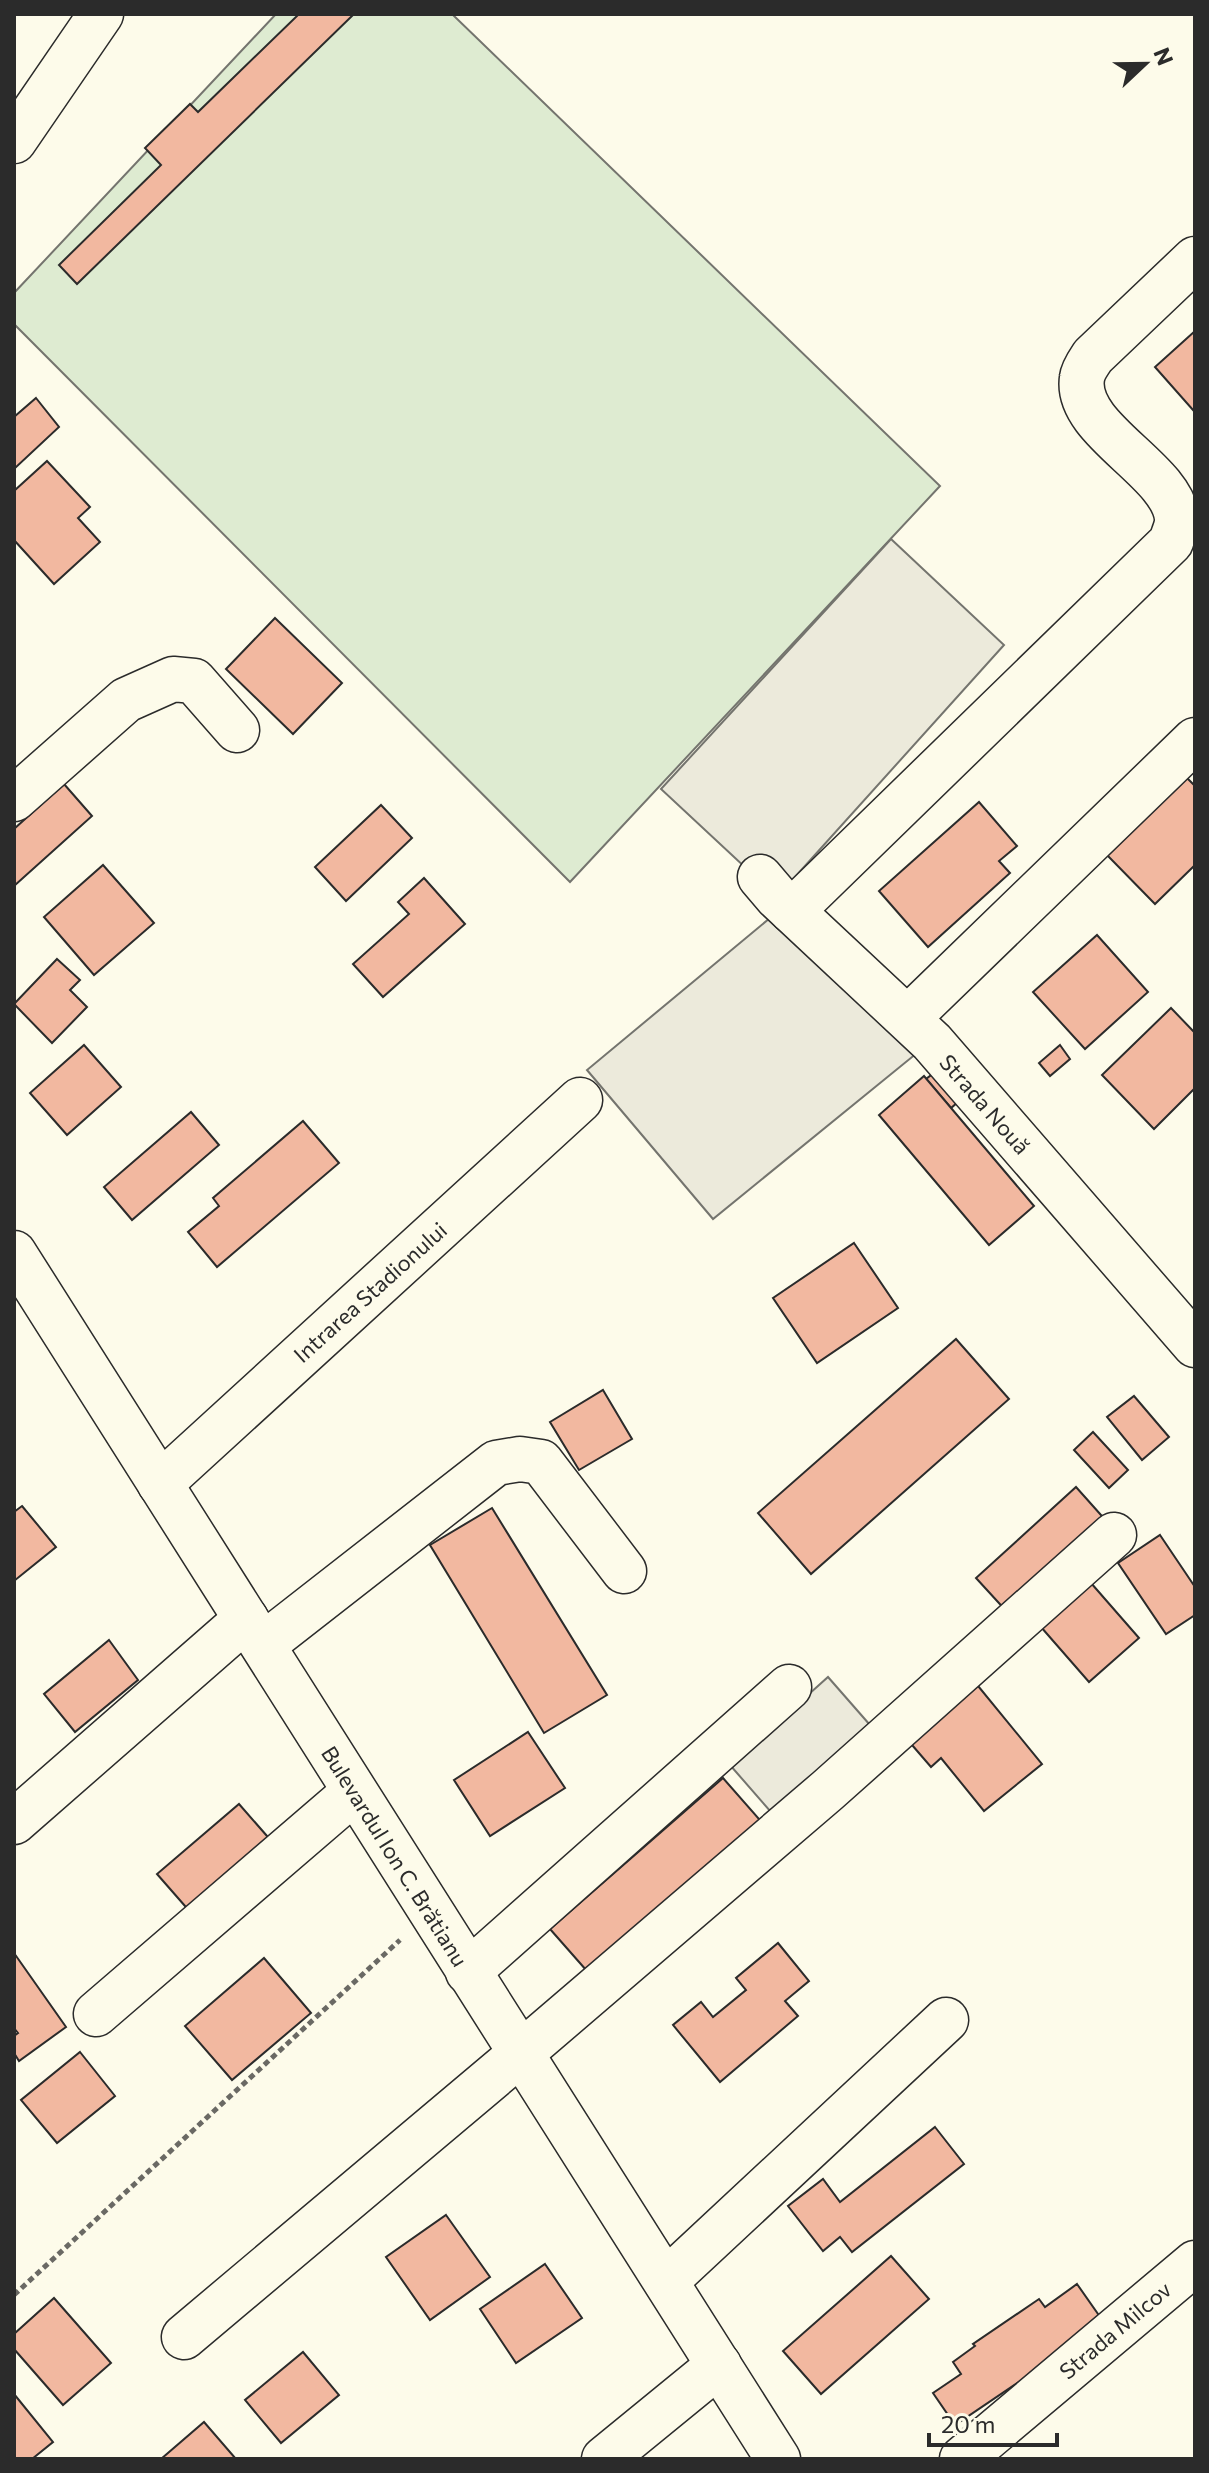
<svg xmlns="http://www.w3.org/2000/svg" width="1209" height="2473" viewBox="0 0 1209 2473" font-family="Commissioner,sans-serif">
  <rect width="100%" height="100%" fill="#fdfbea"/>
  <!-- green -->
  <path fill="#deebd1" stroke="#74746e" stroke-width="2" d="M276 14H452L940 486 570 882 14 324V293Z"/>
  <!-- parking -->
  <g fill="#eceadb" stroke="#74746e" stroke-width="2">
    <path d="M891 539 1004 645 777 897 661 789Z"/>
    <path d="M782 908 917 1053 713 1219 587 1070Z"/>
    <path d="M828 1677 877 1733 778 1820 730 1765Z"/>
  </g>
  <!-- building -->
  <g fill="#f2b8a0" stroke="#2b2b2b" stroke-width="2">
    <path d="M299 14H354L77 284 59 265 161 165 145 148 190 104 198 112Z"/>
    <path d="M1195 331V408L1193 410 1155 367Z"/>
    <path d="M36 398 59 427 14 469V417Z"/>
    <path d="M47 461 90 507 78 518 100 542 54 584 14 540V491Z"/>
    <path d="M275 618 342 683 293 734 226 669Z"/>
    <path d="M1186 777 1195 786V865L1155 904 1107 855Z"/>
    <path d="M64 784 92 816 14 886V829Z"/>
    <path d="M979 802 1017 846 999 861 1010 873 928 947 879 891Z"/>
    <path d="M381 805 412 838 346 901 315 867Z"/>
    <path d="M103 865 154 923 94 975 44 917Z"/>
    <path d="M424 878 465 924 383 997 353 964 409 914 398 902Z"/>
    <path d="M1097 935 1148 992 1085 1049 1033 992Z"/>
    <path d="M57 959 80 980 70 990 87 1007 52 1043 14 1004Z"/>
    <path d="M1171 1008 1195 1033V1088L1154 1129 1102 1075Z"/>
    <path d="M84 1045 121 1087 67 1135 30 1093Z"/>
    <path d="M1060 1045 1070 1059 1050 1076 1039 1063Z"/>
    <path d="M942 1067 965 1096 951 1108 926 1079Z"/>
    <path d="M924 1076 1034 1206 989 1245 879 1115Z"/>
    <path d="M191 1112 219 1145 132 1220 104 1187Z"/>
    <path d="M303 1121 339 1163 217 1267 188 1232 219 1206 213 1198Z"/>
    <path d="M854 1243 898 1308 817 1363 773 1298Z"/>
    <path d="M956 1339 1009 1399 811 1574 758 1513Z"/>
    <path d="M603 1390 632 1439 579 1470 550 1422Z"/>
    <path d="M1134 1396 1169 1437 1142 1460 1107 1417Z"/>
    <path d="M1093 1432 1128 1470 1109 1488 1074 1450Z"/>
    <path d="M1076 1487 1109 1524 1009 1614 976 1578Z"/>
    <path d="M22 1506 56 1547 14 1581V1512Z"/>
    <path d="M492 1508 607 1695 544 1733 430 1545Z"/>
    <path d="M1160 1535 1195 1587V1615L1166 1634 1118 1563Z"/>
    <path d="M1091 1583 1139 1638 1089 1682 1041 1627Z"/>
    <path d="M109 1640 138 1680 75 1732 44 1694Z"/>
    <path d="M974 1681 1042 1764 984 1811 941 1758 931 1767 906 1738Z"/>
    <path d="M528 1732 565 1788 490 1836 454 1780Z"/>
    <path d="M723 1778 766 1827 594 1979 550 1929Z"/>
    <path d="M239 1804 274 1844 192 1914 157 1874Z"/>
    <path d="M778 1943 809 1981 785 2001 798 2016 720 2082 673 2025 701 2002 713 2017 746 1990 736 1978Z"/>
    <path d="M14 1953 66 2027 19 2061 14 2053V2036L18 2033 14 2028Z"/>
    <path d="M264 1958 311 2013 232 2080 185 2026Z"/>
    <path d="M80 2052 115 2096 57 2143 21 2100Z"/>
    <path d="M935 2127 964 2164 852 2252 840 2237 823 2251 788 2206 823 2179 840 2202Z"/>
    <path d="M446 2215 490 2277 430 2320 386 2257Z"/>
    <path d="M891 2256 929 2299 821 2394 783 2351Z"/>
    <path d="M545 2264 582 2318 516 2363 480 2309Z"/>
    <path d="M1077 2284 1105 2324 955 2425 933 2393 961 2374 953 2362 975 2346 973 2344 1039 2299 1045 2307Z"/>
    <path d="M54 2298 111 2363 63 2405 14 2349V2334Z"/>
    <path d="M303 2352 339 2395 281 2443 245 2400Z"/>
    <path d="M14 2394 53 2442 32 2459H14Z"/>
    <path d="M204 2422 236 2459H161Z"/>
  </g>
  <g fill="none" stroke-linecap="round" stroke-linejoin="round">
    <!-- minor casing -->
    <g stroke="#2b2b2b" stroke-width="47">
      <g id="minor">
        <path d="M14 141 101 14"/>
        <path d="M14 799 126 700 173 679 194 681 237 730"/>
        <path d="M760 877 777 897 932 1042 1195 1345"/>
        <path d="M792 911 1171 542C1173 535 1178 525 1177 518 1172 469 1074 430 1082 378 1083 370 1089 362 1093 356L1195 259"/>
        <path d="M908 1018 1195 740"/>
        <path d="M160 1484 580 1100"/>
        <path d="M263 1645 496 1463 520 1459 541 1462 624 1571"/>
        <path d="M14 1822 246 1619"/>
        <path d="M468 1972 789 1687"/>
        <path d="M96 2014 354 1792"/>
        <path d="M666 2281 946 2020"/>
        <path d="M184 2337 520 2054 828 1790 1114 1535"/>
        <path d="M604 2459 719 2365"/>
        <path d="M962 2459 1195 2263"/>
      </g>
    </g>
    <!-- major casing -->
    <g stroke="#2b2b2b" stroke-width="47">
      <path id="major" d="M14 1253 778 2459"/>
    </g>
    <!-- path -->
    <path stroke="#6a6964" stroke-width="5" stroke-dasharray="6 4" stroke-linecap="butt" d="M14 2295 400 1940"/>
    <!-- minor -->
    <use href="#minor" stroke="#fdfbea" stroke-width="44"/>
    <!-- major -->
    <use href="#major" stroke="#fdfbea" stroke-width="44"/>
  </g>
  <g text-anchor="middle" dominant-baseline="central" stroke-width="6" stroke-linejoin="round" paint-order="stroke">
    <!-- street labels -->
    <g font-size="22" fill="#2b2b2b" stroke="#fdfbea">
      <text transform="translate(985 1104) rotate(49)">Strada Nouă</text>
      <text transform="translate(370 1292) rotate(-42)">Intrarea Stadionului</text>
      <text transform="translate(395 1856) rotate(58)">Bulevardul Ion C. Brătianu</text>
      <text transform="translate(1115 2330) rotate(-40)">Strada Milcov</text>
    </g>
  </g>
  <!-- border -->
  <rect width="1209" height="2473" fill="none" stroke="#2b2b2b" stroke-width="32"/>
  <!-- north arrow -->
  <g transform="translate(1145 64) rotate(68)" stroke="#fdfbea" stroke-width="6" paint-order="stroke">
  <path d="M0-6L14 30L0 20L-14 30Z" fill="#2b2b2b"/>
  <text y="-12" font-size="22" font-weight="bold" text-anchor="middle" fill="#2b2b2b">N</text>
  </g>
  <!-- scale -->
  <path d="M929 2433v12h128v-12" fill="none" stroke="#2b2b2b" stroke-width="4"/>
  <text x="941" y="2433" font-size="24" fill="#2b2b2b" stroke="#fdfbea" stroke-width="6" paint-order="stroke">20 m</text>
</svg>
